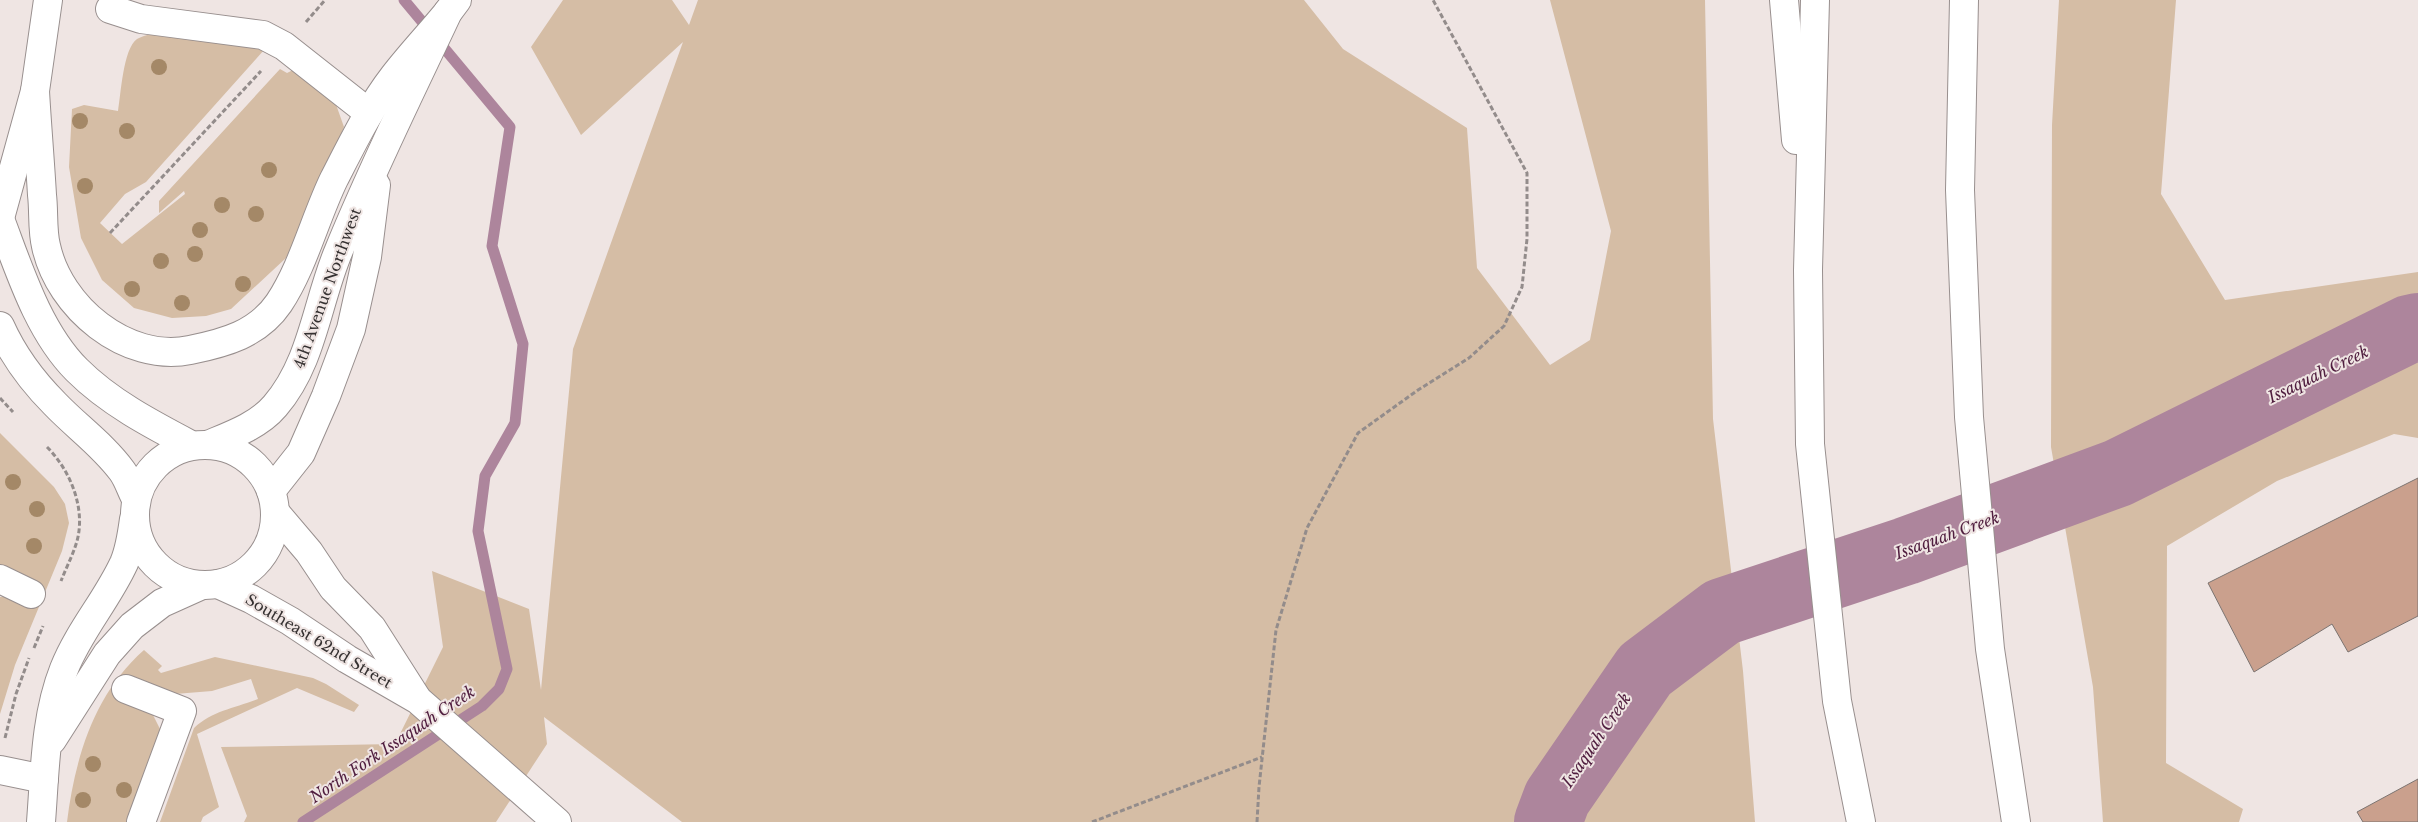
<svg xmlns="http://www.w3.org/2000/svg" width="2418" height="822" viewBox="0 0 2418 822" font-family="'Libre Baskerville',serif">
  <rect width="100%" height="100%" fill="#efe5e3"/>
  <!-- green -->
  <g fill="#d5bda5">
    <path d="M563 0H672L689 25 698 0H1304L1343 49 1467 128 1477 268 1550 365 1590 340 1611 231 1550 0H1705L1713 419 1743 671 1755 822H682L544 717 547 744 496 822H244L247 816 221 747 395 744 443 647 432 571 529 609 541 690 573 349 683 42 581 135 531 47Z"/>
    <path d="M2059 0H2176L2161 194 2225 300 2418 272V438L2394 434 2277 481 2167 546 2166 763 2243 809 2239 822H2103L2093 687 2051 447 2052 125Z"/>
    <path d="M156 32 249 42 264 50 146 182 125 194 100 223 122 244 185 194 184 191 159 213V201L280 69 287 73 297 68 333 96 344 127 314 201 286 258 231 309 206 316 172 318 134 308 102 280 81 238 69 167 72 109 84 105 118 111C121 94 123 49 137 39 142 36 151 34 156 32Z"/>
    <path d="M0 433 54 487 65 504 69 523 62 551 15 665 0 714V597H14L0 566Z"/>
    <path d="M144 650 162 666 158 670 161 673 215 657 313 678 326 684 359 705 354 712 297 688 197 734 219 807 203 817 201 822H160L194 728C212 711 235 708 258 699L251 679 212 691 175 694 152 713 162 733 133 822H67C75 758 94 694 144 650Z"/>
  </g>
  <g fill="none" stroke-linecap="round" stroke-linejoin="round">
    <!-- stream -->
    <path stroke="#ad859c" stroke-width="11" d="M303 822 482 706 499 689 507 669 478 531 485 476 515 423 523 344 492 246 510 127 404 0"/>
    <!-- river -->
    <path stroke="#ad859c" stroke-width="68" d="M1548 822 1557 798 1645 670 1722 612 1906 551 2118 473 2409 329 2418 327"/>
  </g>
  <!-- building -->
  <g fill="#caa08d" stroke="#7c7471">
    <path d="M2418 478V616L2348 652 2332 624 2254 672 2208 583Z"/>
    <path d="M2418 779V822H2363L2357 812Z"/>
  </g>
  <g fill="none" stroke-linecap="round" stroke-linejoin="round">
    <!-- minor casing -->
    <g stroke="#988f8e" stroke-width="30">
      <g id="minor">
        <path d="M110 9 141 19 263 35 284 46 369 113"/>
        <path d="M210 444C232 435 259 425 275 406 313 362 317 301 339 250 372 169 411 91 448 12L457 0"/>
        <path d="M271 491 301 453 326 396 351 329 367 257 376 185"/>
        <path d="M275 512 309 552 333 588 372 628 416 697"/>
        <path d="M0 579 31 594"/>
        <path d="M218 584 251 599 290 621 347 659 418 700 557 822"/>
        <path d="M126 689 182 711 141 822"/>
        <path d="M52 740 107 654 132 626 162 603 202 585"/>
        <path d="M0 770 44 779"/>
        <path d="M41 822C45 771 45 717 64 669 79 631 107 600 124 563 130 549 132 534 134 519"/>
      </g>
    </g>
    <!-- major casing -->
    <g stroke="#988f8e" stroke-width="30">
      <g id="major">
        <path d="M35 91C37 126 40 160 42 195 44 211 42 230 46 246 59 307 126 363 190 350 225 343 258 334 279 303 303 267 315 218 334 179 352 144 370 107 394 76 411 54 430 34 448 12"/>
        <path d="M0 218 35 91 48 0"/>
        <path d="M0 219C19 269 38 331 77 370 109 402 151 424 191 445"/>
        <path d="M0 326C13 355 32 381 55 404 77 427 103 445 122 471 128 479 131 490 136 499"/>
        <circle cx="205" cy="515" r="70"/>
      </g>
    </g>
    <!-- highway casing -->
    <g stroke="#988f8e" stroke-width="30">
      <g id="highway">
        <path d="M1784 0 1796 140"/>
        <path d="M1815 0 1808 270 1810 444 1837 701 1861 822"/>
        <path d="M1964 0 1960 190 1969 417 1990 649 2016 822"/>
      </g>
    </g>
    <!-- path -->
    <g stroke="#938c8b" stroke-width="3" stroke-dasharray="5 2.5" stroke-linecap="butt">
      <path d="M306 22 325 0"/>
      <path d="M110 233 261 71"/>
      <path d="M0 398 13 412"/>
      <path d="M47 447C70 470 86 508 77 541 73 555 66 568 61 581"/>
      <path d="M34 648 43 626"/>
      <path d="M5 738 16 694 29 658"/>
      <path d="M1092 822 1262 757"/>
      <path d="M1257 822 1259 787 1276 630 1307 528 1358 433 1418 390 1469 358 1504 326 1522 287 1527 239V173L1433 0"/>
    </g>
    <!-- minor -->
    <use href="#minor" stroke="#fff" stroke-width="28"/>
    <!-- major -->
    <use href="#major" stroke="#fff" stroke-width="28"/>
    <!-- highway -->
    <use href="#highway" stroke="#fff" stroke-width="28"/>
  </g>
  <!-- trees -->
  <g fill="#a48867">
    <circle cx="159" cy="67" r="8"/>
    <circle cx="80" cy="121" r="8"/>
    <circle cx="127" cy="131" r="8"/>
    <circle cx="269" cy="170" r="8"/>
    <circle cx="85" cy="186" r="8"/>
    <circle cx="222" cy="205" r="8"/>
    <circle cx="256" cy="214" r="8"/>
    <circle cx="200" cy="230" r="8"/>
    <circle cx="195" cy="254" r="8"/>
    <circle cx="161" cy="261" r="8"/>
    <circle cx="243" cy="284" r="8"/>
    <circle cx="132" cy="289" r="8"/>
    <circle cx="182" cy="303" r="8"/>
    <circle cx="13" cy="482" r="8"/>
    <circle cx="37" cy="509" r="8"/>
    <circle cx="34" cy="546" r="8"/>
    <circle cx="93" cy="764" r="8"/>
    <circle cx="124" cy="790" r="8"/>
    <circle cx="83" cy="800" r="8"/>
  </g>
  <g text-anchor="middle" dominant-baseline="central" stroke-width="4" stroke-linejoin="round" paint-order="stroke">
    <!-- street labels -->
    <g font-size="15" fill="#353131" stroke="#efe5e3">
      <text transform="translate(327 288) rotate(-70)">4th Avenue Northwest</text>
      <text transform="translate(319 641) rotate(31)">Southeast 62nd Street</text>
    </g>
    <!-- water labels -->
    <g font-size="16" font-style="italic" fill="#501e3f" stroke="#efe5e3">
      <text transform="translate(2318 374) rotate(-26)">Issaquah Creek</text>
      <text transform="translate(1947 535) rotate(-20)">Issaquah Creek</text>
      <text transform="translate(1596 740) rotate(-56)">Issaquah Creek</text>
      <text transform="translate(392 744) rotate(-34)">North Fork Issaquah Creek</text>
    </g>
  </g>
</svg>
